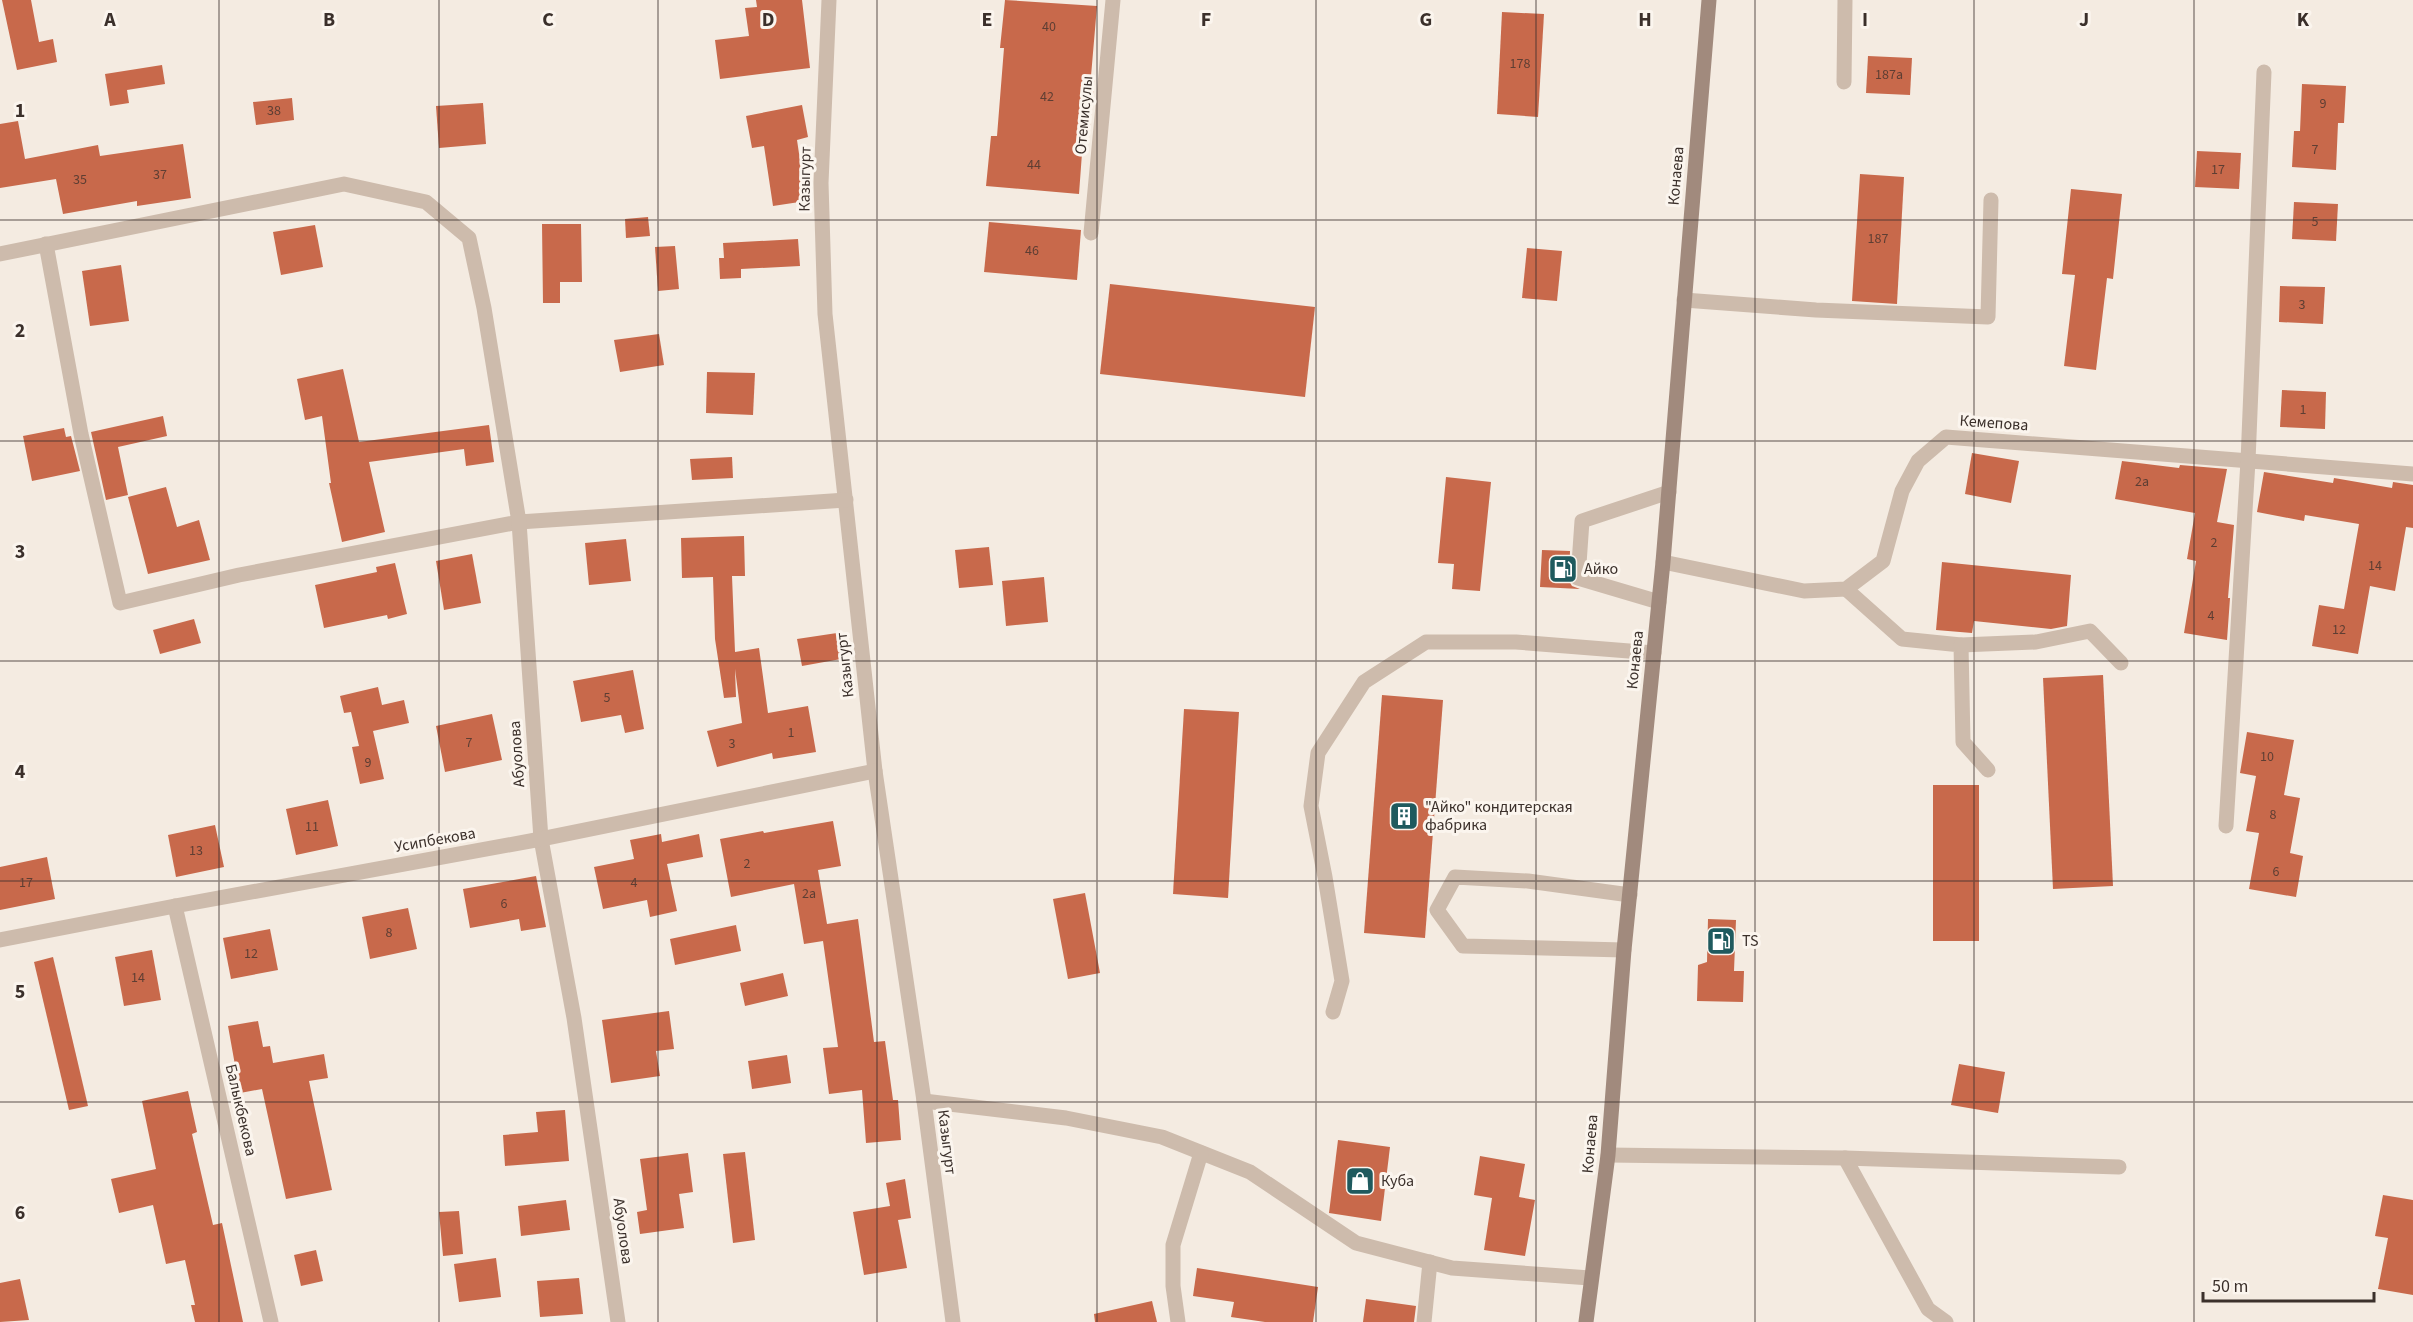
<svg xmlns="http://www.w3.org/2000/svg" width="2413" height="1322" viewBox="0 0 2413 1322" font-family="'Source Sans 3',sans-serif">
  <rect width="100%" height="100%" fill="#f4ebe1"/>
  <!-- building -->
  <g fill="#c8694b">
    <path d="M2 0H31L39 42 53 39 57 62 17 70Z"/>
    <path d="M756 0H802L810 68 720 79 715 40 749 36 745 8 757 7Z"/>
    <path d="M1005 0 1097 6 1091 76H1095L1090 126H1084L1079 194 986 186 991 136H997L1004 48H1000Z"/>
    <path d="M1502 12 1544 14 1538 117 1497 114Z"/>
    <path d="M1868 56 1912 58 1910 95 1866 93Z"/>
    <path d="M162 65 165 84 127 90 129 103 110 106 105 74Z"/>
    <path d="M2302 84 2346 86 2344 123H2338L2336 170 2292 167 2294 131H2300Z"/>
    <path d="M292 98 294 120 256 125 253 102Z"/>
    <path d="M483 103 486 144 439 148 436 106Z"/>
    <path d="M802 105 808 137 797 140 806 201 773 206 764 146 752 148 746 116Z"/>
    <path d="M18 121 25 159 98 145 100 156 183 144 191 198 137 206V201L63 214 56 179 0 188V124Z"/>
    <path d="M2197 151 2241 153 2239 189 2195 187Z"/>
    <path d="M1860 174 1904 177 1897 304 1852 301Z"/>
    <path d="M2071 189 2122 194 2113 279 2107 278 2096 370 2064 366 2075 275 2062 274Z"/>
    <path d="M2294 202 2338 204 2336 241 2292 239Z"/>
    <path d="M648 217 650 236 626 238 625 219Z"/>
    <path d="M989 222 1081 230 1077 280 984 272Z"/>
    <path d="M542 224H581L582 282H560V303H543Z"/>
    <path d="M315 225 323 267 281 275 273 232Z"/>
    <path d="M798 239 800 266 741 269V278L720 279 719 258H724L723 243Z"/>
    <path d="M675 246 679 289 658 291 655 247Z"/>
    <path d="M1527 248 1562 251 1557 301 1522 298Z"/>
    <path d="M121 265 129 321 90 326 82 271Z"/>
    <path d="M1110 284 1315 307 1305 397 1100 374Z"/>
    <path d="M2280 286 2325 287 2323 324 2279 322Z"/>
    <path d="M659 334 664 365 620 372 614 340Z"/>
    <path d="M343 369 359 442 489 425 494 462 466 466 464 449 369 462 385 532 342 542 329 483H331L322 416 305 420 297 379Z"/>
    <path d="M707 372 755 373 753 415 706 413Z"/>
    <path d="M2282 390 2326 392 2325 429 2280 427Z"/>
    <path d="M163 416 167 436 118 447 128 495 106 500 91 432Z"/>
    <path d="M64 428 66 437 71 436 80 471 32 481 23 436Z"/>
    <path d="M1972 453 2019 461 2011 503 1965 494Z"/>
    <path d="M732 457 733 478 692 480 690 459Z"/>
    <path d="M2122 461 2179 468 2180 465 2227 469 2217 522 2234 525 2228 598H2230L2227 640 2184 633 2196 561 2187 559 2195 513 2115 499Z"/>
    <path d="M2264 472 2333 483 2334 478 2392 488 2393 482 2413 485V528L2406 527 2395 591 2370 586 2358 654 2312 646 2319 605 2344 609 2359 524 2305 515 2304 521 2257 512Z"/>
    <path d="M1446 477 1491 482 1480 591 1452 589 1454 564 1438 563Z"/>
    <path d="M166 487 177 527 199 520 210 560 148 574 128 497Z"/>
    <path d="M744 536 745 576H732L735 652 759 648 768 713 808 706 816 752 773 759 772 753 717 767 707 731 742 723 735 669 736 697 724 698 715 639 713 577 682 578 681 538Z"/>
    <path d="M626 539 631 581 589 585 585 543Z"/>
    <path d="M989 547 993 585 959 588 955 550Z"/>
    <path d="M1542 550 1570 551 1569 581 1572 586 1580 589 1540 587Z"/>
    <path d="M472 554 481 603 444 610 436 561Z"/>
    <path d="M1942 562 2071 575 2067 626 2051 629 1974 621 1972 633 1936 630Z"/>
    <path d="M395 563 407 614 388 619 387 615 324 628 315 585 377 572 376 567Z"/>
    <path d="M1044 577 1048 622 1006 626 1002 581Z"/>
    <path d="M194 619 201 643 160 654 153 630Z"/>
    <path d="M837 633 841 659 802 666 797 639Z"/>
    <path d="M633 670 644 729 625 733 621 715 581 722 573 681Z"/>
    <path d="M2103 675 2113 886 2053 889 2043 678Z"/>
    <path d="M378 687 382 705 404 700 409 723 373 731 384 779 360 784 352 747 359 746 351 712 344 713 340 696Z"/>
    <path d="M1382 695 1443 700 1425 938 1364 933Z"/>
    <path d="M1184 709 1239 712 1228 898 1173 894Z"/>
    <path d="M492 714 502 760 445 772 436 726Z"/>
    <path d="M2247 732 2294 740 2284 795 2300 798 2290 853 2303 856 2296 897 2249 889 2259 833 2246 831 2256 776 2240 773Z"/>
    <rect x="1933" y="785" width="46" height="156"/>
    <path d="M328 800 338 846 296 855 286 809Z"/>
    <path d="M833 821 841 866 818 870 827 924 858 919 874 1042 885 1041 893 1100H898L901 1140 866 1143 862 1090 829 1094 823 1048 838 1047 823 941 804 944 794 884 731 897 720 839 763 831 764 833Z"/>
    <path d="M215 825 224 867 176 877 168 835Z"/>
    <path d="M661 834 662 842 699 834 703 857 667 864 677 911 650 917 647 900 603 909 594 867 634 859 630 840Z"/>
    <path d="M47 857 55 899 0 910V867Z"/>
    <path d="M536 876 546 927 521 931 519 919 470 928 463 889Z"/>
    <path d="M1085 893 1100 973 1068 979 1053 899Z"/>
    <path d="M408 908 417 949 370 959 362 917Z"/>
    <path d="M1708 919 1736 920 1734 971H1744L1743 1002 1697 1001 1698 965 1707 962Z"/>
    <path d="M736 925 741 951 675 965 670 939Z"/>
    <path d="M270 929 278 970 231 979 223 938Z"/>
    <path d="M152 950 161 1000 124 1006 115 957Z"/>
    <path d="M53 957 88 1106 69 1110 34 962Z"/>
    <path d="M783 973 788 996 745 1006 740 983Z"/>
    <path d="M669 1011 674 1049 656 1051 660 1076 611 1083 602 1020Z"/>
    <path d="M258 1021 263 1047 270 1046 273 1063 324 1054 328 1078 309 1081 332 1190 286 1199 262 1089 240 1093 228 1026Z"/>
    <path d="M787 1055 791 1083 752 1089 748 1061Z"/>
    <path d="M1959 1064 2005 1072 1998 1113 1951 1105Z"/>
    <path d="M188 1091 197 1132 192 1134 213 1225 222 1223 243 1322H195L191 1305H195L185 1260 166 1264 153 1205 119 1213 111 1179 156 1169 142 1101Z"/>
    <path d="M565 1110 569 1161 505 1166 503 1135 538 1132 536 1112Z"/>
    <path d="M1338 1140 1390 1147 1381 1221 1329 1213Z"/>
    <path d="M745 1152 755 1240 733 1243 723 1154Z"/>
    <path d="M688 1153 693 1192 679 1194 684 1228 640 1234 637 1212 647 1210 640 1159Z"/>
    <path d="M1480 1156 1525 1164 1519 1197 1535 1200 1525 1256 1484 1250 1492 1198 1474 1195Z"/>
    <path d="M905 1179 911 1218 898 1220 907 1268 864 1275 853 1212 890 1206 886 1183Z"/>
    <path d="M2383 1195 2413 1200V1295L2378 1289 2388 1238 2375 1236Z"/>
    <path d="M566 1200 570 1230 521 1236 518 1206Z"/>
    <path d="M459 1211 463 1254 443 1256 439 1212Z"/>
    <path d="M316 1250 323 1281 301 1286 294 1255Z"/>
    <path d="M496 1258 501 1297 459 1302 454 1264Z"/>
    <path d="M1197 1268 1318 1287 1313 1322H1265L1231 1317 1234 1302 1193 1296Z"/>
    <path d="M579 1278 583 1314 540 1317 537 1281Z"/>
    <path d="M20 1279 29 1320 0 1322V1283Z"/>
    <path d="M1366 1299 1416 1306 1414 1322H1363Z"/>
    <path d="M1152 1301 1157 1322H1095L1094 1314Z"/>
  </g>
  <g fill="none" stroke-linecap="round" stroke-linejoin="round">
    <!-- street -->
    <g stroke="#cdbbac" stroke-width="15">
      <path d="M829 0 821 183 825 314 875 771 924 1101 953 1322"/>
      <path d="M1844 82 1845 0"/>
      <path d="M1091 233 1113 0"/>
      <path d="M46 244 81 434 120 603 239 575 519 522 846 500"/>
      <path d="M0 254 344 184 426 202 469 238 484 308 519 522 541 839 574 1018 618 1322"/>
      <path d="M1684 300 1816 310 1988 317 1991 200"/>
      <path d="M1663 562 1804 591 1846 589 1883 561 1902 491 1918 461 1946 437 2413 474"/>
      <path d="M1846 589 1902 639 1961 645 1963 742 1988 770"/>
      <path d="M1659 602 1578 578 1582 521 1669 492"/>
      <path d="M1961 645 2036 642 2090 631 2121 663"/>
      <path d="M2226 826 2248 461 2264 72"/>
      <path d="M175 906 271 1322"/>
      <path d="M0 940 175 906 541 839 875 771"/>
      <path d="M1624 950 1463 946 1437 910 1455 877 1528 881 1630 895"/>
      <path d="M1333 1012 1342 981 1325 877 1311 806 1318 753 1364 682 1426 642H1516L1654 653"/>
      <path d="M924 1101 1066 1118 1162 1137 1250 1172 1356 1243 1452 1268 1590 1278"/>
      <path d="M1608 1155 1845 1158 2119 1167"/>
      <path d="M1845 1158 1928 1309 1946 1322"/>
      <path d="M1178 1322 1173 1286V1245L1201 1153"/>
      <path d="M1424 1322 1430 1262"/>
    </g>
    <!-- secondary -->
    <path stroke="#a18a7d" stroke-width="15" d="M1586 1322 1608 1155 1624 950 1663 562 1709 0"/>
  </g>
  <!-- grid -->
  <path fill="none" stroke="#3b302b" stroke-width="1.5" stroke-opacity="0.55" d="M219 0V1322M439 0V1322M658 0V1322M877 0V1322M1097 0V1322M1316 0V1322M1536 0V1322M1755 0V1322M1974 0V1322M2194 0V1322M0 220H2413M0 441H2413M0 661H2413M0 881H2413M0 1102H2413"/>
  <!-- icons -->
  <defs>
    <g id="fuel-square" transform="scale(1.5)"><rect x="-9" y="-9" width="18" height="18" rx="4" fill="#1f5a5e" stroke="#fbf5ee"/><path d="M-5.5-6h7V0h2V4h1.3V-2.5L3-4.5l.8-.8L6-3V5H2.5V1h-1V6h-7ZM-4.2-4.7v3.2H.2V-4.7Z" fill="#fff"/></g>
    <g id="building-square" transform="scale(1.5)"><rect x="-9" y="-9" width="18" height="18" rx="4" fill="#1f5a5e" stroke="#fbf5ee"/><path d="M-4-6H4V6H1V3H-1V6H-4ZM-2.5-4.3h1.7v1.8h-1.7ZM.8-4.3h1.7v1.8H.8ZM-2.5-1h1.7V.8h-1.7ZM.8-1h1.7V.8H.8Z" fill="#fff"/></g>
    <g id="shop-square" transform="scale(1.5)"><rect x="-9" y="-9" width="18" height="18" rx="4" fill="#1f5a5e" stroke="#fbf5ee"/><path d="M-5-2.5h2.3a2.7 3.5 0 0 1 5.4 0H5L5.5 6h-11ZM-1.5-2.5h3a1.5 2.3 0 0 0-3 0Z" fill="#fff"/></g>
  </defs>
  <g fill-rule="evenodd">
    <use href="#fuel-square" x="1563" y="569"/>
    <use href="#building-square" x="1404" y="816"/>
    <use href="#fuel-square" x="1721" y="941"/>
    <use href="#shop-square" x="1360" y="1181"/>
  </g>
  <g text-anchor="middle" dominant-baseline="central" stroke-width="6" stroke-linejoin="round" paint-order="stroke">
    <!-- number labels -->
    <g font-size="14" fill="#5e3e33">
      <text x="1049" y="27">40</text>
      <text x="1520" y="64">178</text>
      <text x="1889" y="75">187а</text>
      <text x="1047" y="97">42</text>
      <text x="2323" y="104">9</text>
      <text x="274" y="111">38</text>
      <text x="2315" y="150">7</text>
      <text x="1034" y="165">44</text>
      <text x="2218" y="170">17</text>
      <text x="160" y="175">37</text>
      <text x="80" y="180">35</text>
      <text x="2315" y="222">5</text>
      <text x="1878" y="239">187</text>
      <text x="1032" y="251">46</text>
      <text x="2302" y="305">3</text>
      <text x="2303" y="410">1</text>
      <text x="2142" y="482">2а</text>
      <text x="2214" y="543">2</text>
      <text x="2375" y="566">14</text>
      <text x="2211" y="616">4</text>
      <text x="2339" y="630">12</text>
      <text x="607" y="698">5</text>
      <text x="791" y="733">1</text>
      <text x="469" y="743">7</text>
      <text x="732" y="744">3</text>
      <text x="2267" y="757">10</text>
      <text x="368" y="763">9</text>
      <text x="2273" y="815">8</text>
      <text x="312" y="827">11</text>
      <text x="196" y="851">13</text>
      <text x="747" y="864">2</text>
      <text x="2276" y="872">6</text>
      <text x="26" y="883">17</text>
      <text x="634" y="883">4</text>
      <text x="809" y="894">2а</text>
      <text x="504" y="904">6</text>
      <text x="389" y="933">8</text>
      <text x="251" y="954">12</text>
      <text x="138" y="978">14</text>
    </g>
    <!-- street labels -->
    <g font-size="16" fill="#3b302b" stroke="#fbf5ee">
      <text transform="translate(1084 115) rotate(-85)">Отемисулы</text>
      <text transform="translate(1676 176) rotate(-85)">Конаева</text>
      <text transform="translate(805 179) rotate(-89)">Казыгурт</text>
      <text transform="translate(1994 423) rotate(4)">Кемепова</text>
      <text transform="translate(1635 660) rotate(-84)">Конаева</text>
      <text transform="translate(845 665) rotate(-96)">Казыгурт</text>
      <text transform="translate(517 754) rotate(-94)">Абуолова</text>
      <text transform="translate(435 840) rotate(-10)">Усипбекова</text>
      <text transform="translate(241 1110) rotate(77)">Балыкбекова</text>
      <text transform="translate(947 1142) rotate(83)">Казыгурт</text>
      <text transform="translate(1590 1144) rotate(-85)">Конаева</text>
      <text transform="translate(623 1231) rotate(82)">Абуолова</text>
    </g>
    <!-- poi labels -->
    <g font-size="16" fill="#3b302b" stroke="#fbf5ee" text-anchor="start">
      <text x="1584" y="569">Айко</text>
      <text x="1425" y="807">"Айко" кондитерская<tspan x="1425" dy="18">фабрика</tspan></text>
      <text x="1742" y="941">TS</text>
      <text x="1381" y="1181">Куба</text>
    </g>
  </g>
  <g font-size="20" text-anchor="middle" font-weight="bold" fill="#3b302b" stroke="#fbf5ee" stroke-width="6" stroke-linejoin="round" paint-order="stroke">
    <text x="110" y="26">A</text>
    <text x="329" y="26">B</text>
    <text x="548" y="26">C</text>
    <text x="768" y="26">D</text>
    <text x="987" y="26">E</text>
    <text x="1206" y="26">F</text>
    <text x="1426" y="26">G</text>
    <text x="1645" y="26">H</text>
    <text x="1865" y="26">I</text>
    <text x="2084" y="26">J</text>
    <text x="2303" y="26">K</text>
    <text x="20" y="117">1</text>
    <text x="20" y="337">2</text>
    <text x="20" y="558">3</text>
    <text x="20" y="778">4</text>
    <text x="20" y="998">5</text>
    <text x="20" y="1219">6</text>
  </g>
  <!-- scale -->
  <path d="M2203 1292v9h171v-9" fill="none" stroke="#3b302b" stroke-width="3"/>
  <text x="2212" y="1292" font-size="18" fill="#3b302b" stroke="#fbf5ee" stroke-width="4.5" paint-order="stroke">50 m</text>
</svg>
